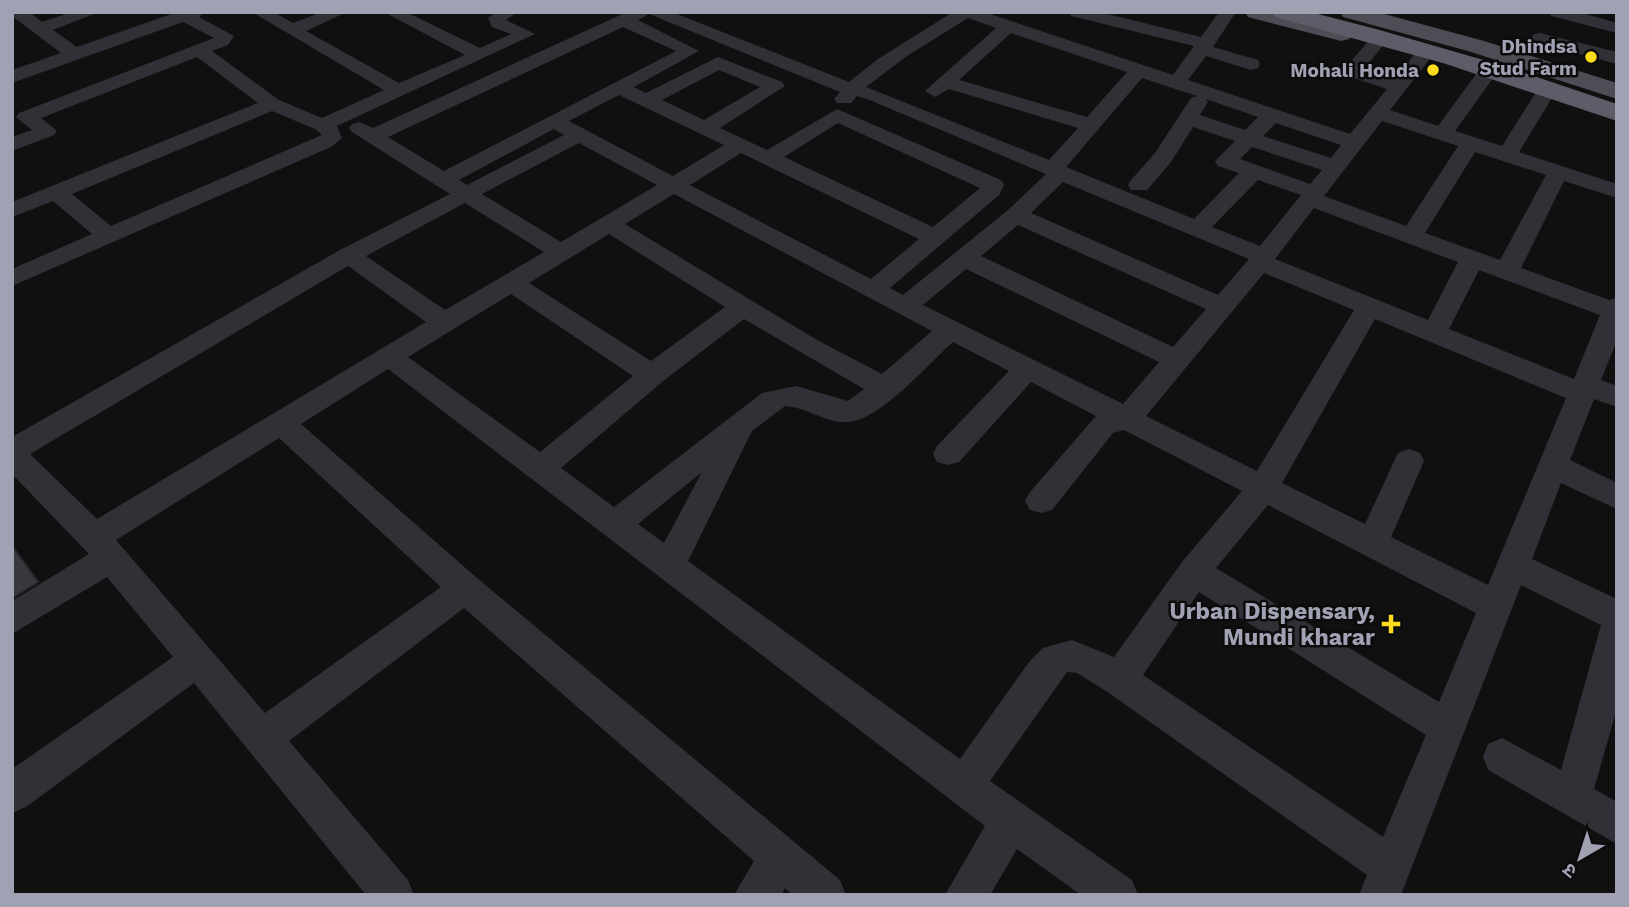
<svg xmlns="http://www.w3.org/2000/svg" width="1629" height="907" viewBox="0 0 1629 907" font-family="'Work Sans','Noto Sans Devanagari',sans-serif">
  <rect width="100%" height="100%" fill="#101011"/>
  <!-- building -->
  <path fill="#39383e" stroke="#2a292d" stroke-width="2" d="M12 546 38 582 12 598Z"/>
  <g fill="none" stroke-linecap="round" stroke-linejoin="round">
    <!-- minor -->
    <g fill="#313036" fill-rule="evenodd">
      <path d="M12 12H29L42 22 72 12H99L53 30 77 47 177 12H204L199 17 234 36 228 45 212 51 279 100 322 118 384 90 252 12H273L293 23 322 12H347L306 31 399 83 465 55 384 12H406L480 48 511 34 492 27 488 18 495 12H517L506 20 535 34 337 126 342 138 331 147 12 286V269L92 234 53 201 12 217V202L258 103 197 57 41 118 57 131 54 135 12 151V137L32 130 16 117 19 113 214 38 183 22 12 83V70L61 53 12 16ZM272 111 315 129 322 135 111 226 72 194Z"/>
      <path d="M627 12H672L849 82 878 59 953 12H984L1173 75 1194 46 1071 16 1069 12H1099L1201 37 1219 12H1236L1213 47 1258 60 1260 64 1258 68 1251 70 1206 56 1188 80 1350 134 1387 89 1345 75 1343 71 1370 39 1376 38 1385 43 1364 69 1395 79 1416 52H1430L1432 56 1390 110 1438 126 1479 70H1493L1496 74 1455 131 1502 146 1538 89H1552L1555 93 1519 152 1617 184V198L1564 181 1521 268 1609 300 1617 298V340L1601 380 1617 386V407L1594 399 1570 460 1617 483V509L1561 483 1532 559 1617 599V708L1594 789 1617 802V844L1488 770 1483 757 1488 744 1502 738 1561 770 1601 625 1521 585 1401 895H1359L1367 875 1106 691 1077 673 1067 672 990 781 1132 880 1138 895H1081L1017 849 990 895H945L985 826 388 369 301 424 477 578 840 880 846 895H793L785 888 781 895H734L754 861 464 608 289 741 408 880 414 895H366L194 683 26 807 12 813V769L173 657 107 577 12 634V601L89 554 12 474V437L340 250 450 194 352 132 349 128 352 124 359 122 373 128ZM649 14 840 92 834 99 837 103H851L857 96 867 99 1046 174 1008 210 903 295 890 288 999 195 1004 185 1001 180 837 109 767 150 720 128 785 86 782 82 718 57 646 93 634 87 699 51 638 20ZM968 18 996 28 925 91 935 97 949 89 1078 128 1049 160 866 87 907 56ZM623 27 676 51 444 171 388 137ZM1011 33 1127 72 1087 117 959 80ZM719 70 760 87 704 120 662 100ZM1142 78 1197 96 1191 98 1155 153 1131 180 1128 185 1131 190H1147L1171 162 1193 127 1235 141 1215 161 1218 166 1239 173 1194 219 1066 167ZM619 95 724 145 673 176 569 121ZM1206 99 1258 117 1245 130 1200 115 1208 102ZM1382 121 1458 146 1406 226 1324 196ZM838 123 980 188 933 227 784 157ZM1276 123 1341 145 1331 158 1263 136ZM554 129 564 135 467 185 459 180ZM579 143 657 185 561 242 482 194ZM1252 147 1322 170 1310 184 1240 159ZM1475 152 1546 175 1500 260 1425 233ZM741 153 919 239 871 279 690 185ZM1258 180 1301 195 1260 246 1212 227ZM1063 182 1249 259 1218 295 1031 213ZM674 194 932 331 882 374 817 340 625 224ZM465 203 544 252 445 310 366 256ZM1314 208 1458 262 1428 320 1275 259ZM1018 225 1206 309 1173 347 981 256ZM609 234 725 307 651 361 529 283ZM348 266 426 322 97 519 30 454ZM966 269 1159 362 1123 404 923 305ZM1479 270 1600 315 1574 379 1449 329ZM1264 273 1354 310 1257 471 1146 416ZM511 294 633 376 540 452 408 357ZM744 319 864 389 848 401 796 386 762 393 614 507 561 468 662 382ZM1375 319 1566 398 1488 585 1391 537 1424 461 1420 453 1409 449 1398 453 1365 524 1282 483ZM953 342 1009 371 937 446 933 454 937 462 948 465 959 462 1031 382 1096 416 1030 492 1025 501 1030 510 1041 513 1052 510 1113 433 1124 430 1242 491 1182 562 1114 657 1072 640 1043 648 1029 662 960 759 688 561 752 431 785 406C806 407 825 423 847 422 880 421 928 364 953 342ZM279 438 441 587 265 713 116 540ZM702 472 664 543 638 524ZM1268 505 1476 613 1439 702 1216 568ZM1199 592 1426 735 1383 837 1143 675Z"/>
      <path d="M1549 12H1578L1617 23V33L1551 16Z"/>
      <path d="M1540 33 1617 52V64L1534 42 1531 38 1534 34Z"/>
    </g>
    <!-- major -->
    <g fill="#4c4d55" fill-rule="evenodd">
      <path d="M1245 12H1283L1349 29 1353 34 1349 39 1341 41 1248 17Z"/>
      <path d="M1340 12H1377L1484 41 1617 83V99L1468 51 1343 17Z"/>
    </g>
    <!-- highway -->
    <path fill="#5c5d68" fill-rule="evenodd" d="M1272 12H1310L1376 29 1501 65 1617 104V121L1443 63 1275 17Z"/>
  </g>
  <!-- markers -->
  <g fill="#fcda1c" stroke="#0b0b0c" stroke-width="2.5">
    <circle cx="1591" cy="57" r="7"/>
    <circle cx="1433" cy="70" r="7"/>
    <path d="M1387.5 613.5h7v7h7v7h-7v7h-7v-7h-7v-7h7z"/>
  </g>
  <g text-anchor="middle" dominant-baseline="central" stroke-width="5" stroke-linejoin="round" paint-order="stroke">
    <!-- far-poi labels -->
    <g font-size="19" font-weight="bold" fill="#a0a2b3" stroke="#0b0b0c" text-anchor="end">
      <text x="1577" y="46">Dhindsa<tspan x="1577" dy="22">Stud Farm</tspan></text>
      <text x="1419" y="70">Mohali Honda</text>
    </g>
    <!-- poi labels -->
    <g font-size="23" font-weight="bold" fill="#a0a2b3" stroke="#0b0b0c" text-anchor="end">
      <text x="1375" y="611">Urban Dispensary,<tspan x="1375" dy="26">Mundi kharar</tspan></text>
    </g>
  </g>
  <!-- border -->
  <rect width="1629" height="907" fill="none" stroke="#a0a2b3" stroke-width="28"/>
  <!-- north arrow -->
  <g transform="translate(1580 858) rotate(219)" stroke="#0b0b0c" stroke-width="5" paint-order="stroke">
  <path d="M0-5L12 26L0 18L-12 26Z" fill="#a0a2b3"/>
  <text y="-10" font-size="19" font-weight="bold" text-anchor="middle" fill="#a0a2b3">उ</text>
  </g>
</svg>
